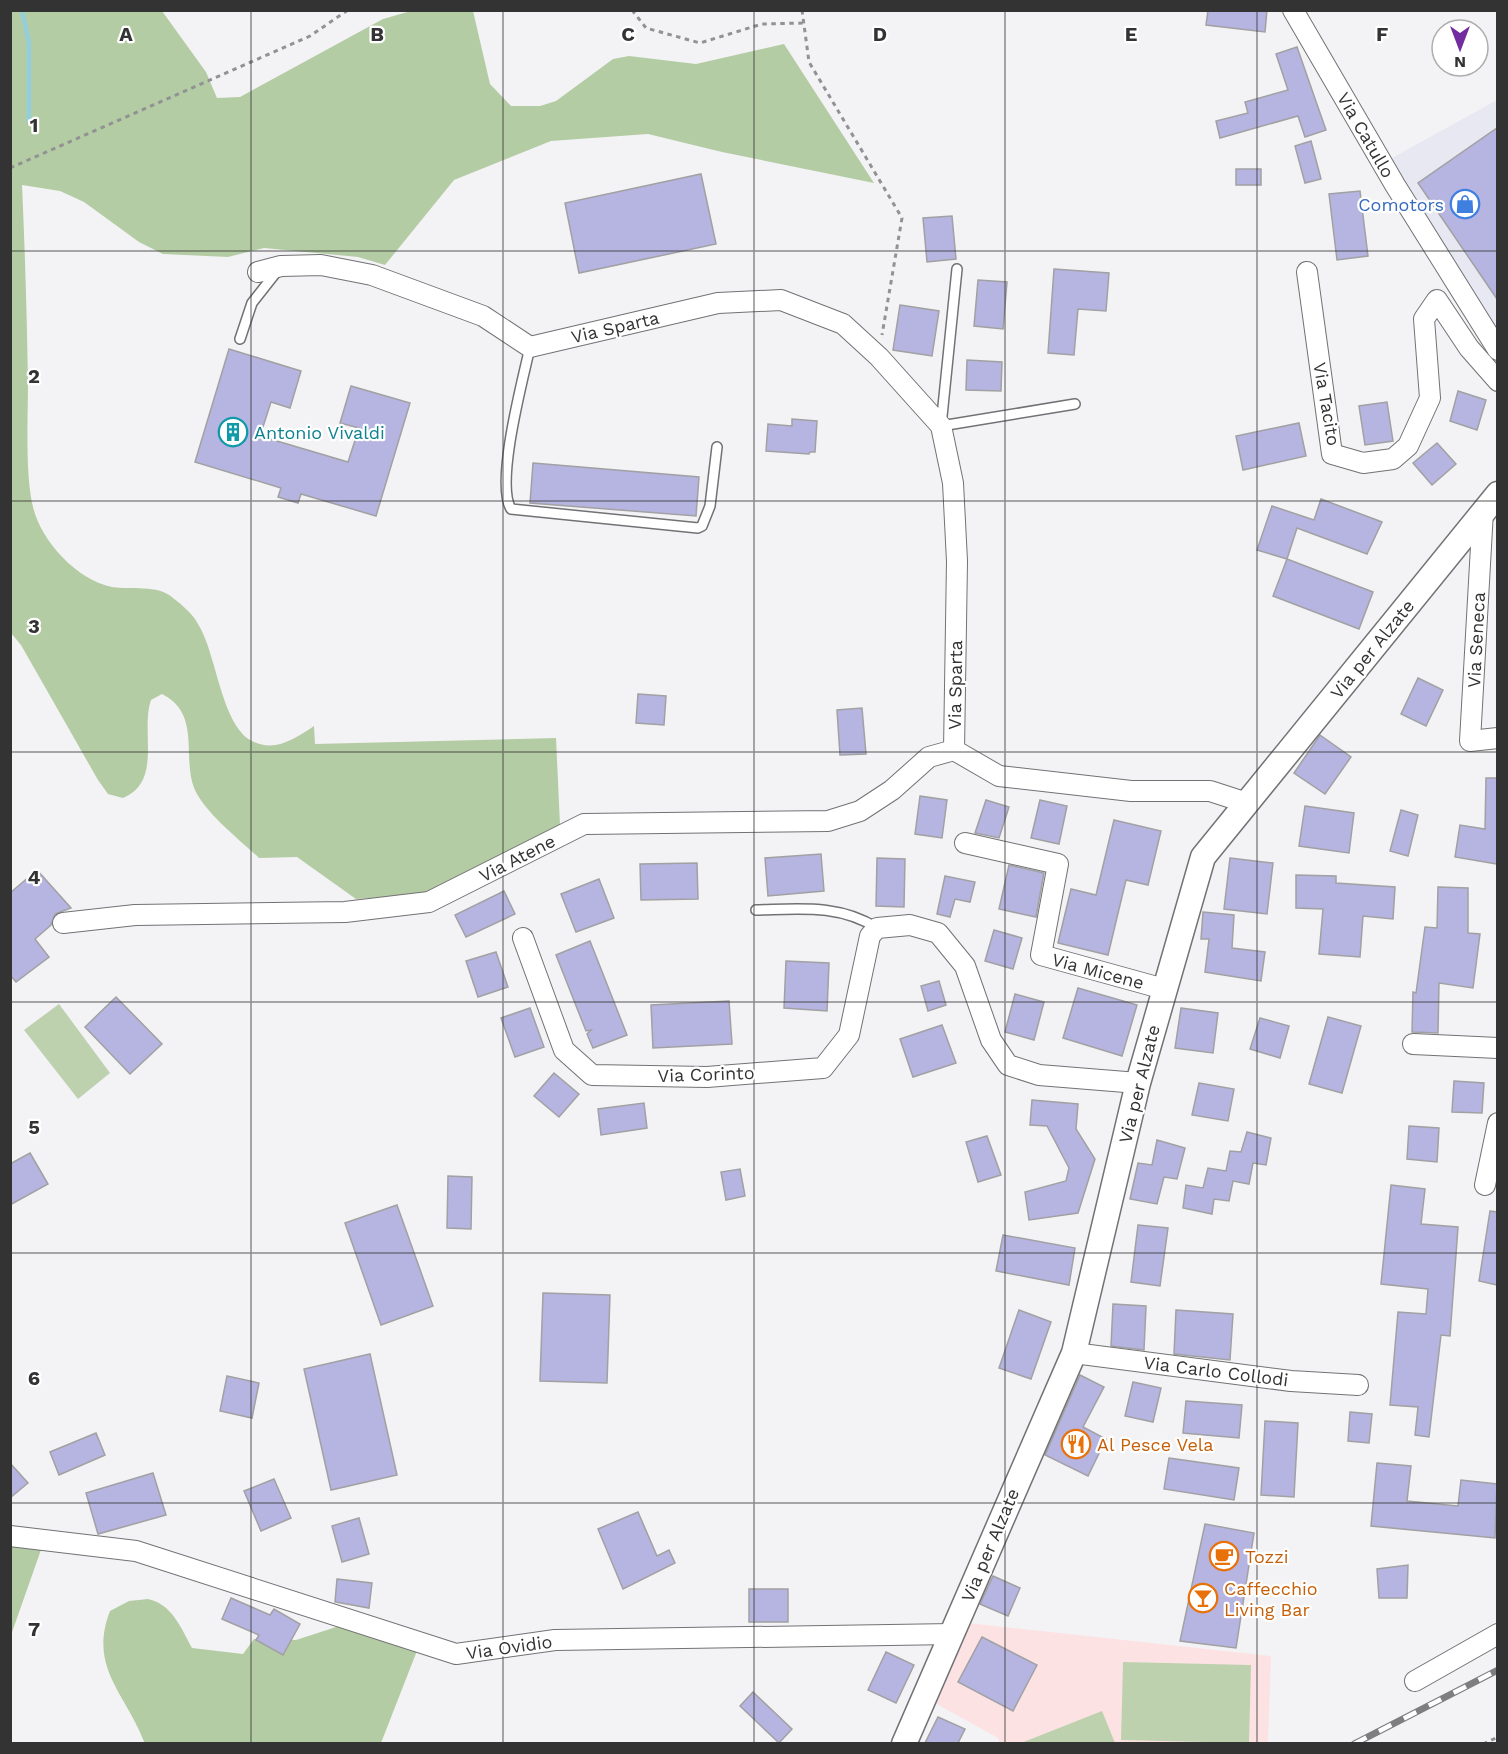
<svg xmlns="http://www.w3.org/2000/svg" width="1508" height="1754" viewBox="0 0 1508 1754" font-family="'Work Sans',sans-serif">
  <rect width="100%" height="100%" fill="#f3f3f6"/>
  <!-- built -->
  <path fill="#e8e8f3" d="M1497 100V336L1390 159Z"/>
  <!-- education -->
  <path fill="#fde2e3" d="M968 1623 1271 1656 1268 1743H1000L998 1738 933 1702Z"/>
  <!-- green -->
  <g fill="#bdd1af">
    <path d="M59 1004 110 1073 78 1099 24 1030Z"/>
    <path d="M1123 1662 1251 1665 1249 1743 1121 1740Z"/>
    <path d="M1102 1711 1115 1743H1021Z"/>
  </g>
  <!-- forest -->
  <g fill="#b4cca3">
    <path d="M10 11H162L206 72 217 98 240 97 383 19 411 11H473L490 84 511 106H540L556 101 613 59 629 56 696 64 784 44 874 183 722 152 648 134 551 141 454 180 385 265 358 257 264 248 228 257 163 254 139 242 84 202 60 191 22 185C25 252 27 318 28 384 28 419 25 474 33 507 41 541 77 580 112 587 131 590 158 584 173 598 182 605 193 614 198 624 217 654 221 725 252 741 275 753 296 738 314 726L315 744 556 738 560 825 434 894 356 899 297 857 259 858C239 839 211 818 197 794 179 762 204 715 162 694L151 700C140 732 163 781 123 798L108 794 98 780 21 645 11 633Z"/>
    <path d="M11 1544 42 1547 11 1635Z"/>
    <path d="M148 1599C172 1604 181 1628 192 1648L243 1654 254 1639 296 1640 370 1616 401 1626 422 1638 381 1743 145 1744C126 1693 88 1668 110 1611L129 1601Z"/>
  </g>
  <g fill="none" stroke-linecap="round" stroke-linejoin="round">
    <!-- stream -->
    <path stroke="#94cedb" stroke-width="4.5" d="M22 10 29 43V121"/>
  </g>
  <!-- building -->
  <g fill="#b6b4e0" stroke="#a1a1a3" stroke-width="1.5">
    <path d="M1208 10H1267L1265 32 1206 25Z"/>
    <path d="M1297 47 1326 130 1305 137 1298 116 1220 138 1216 121 1248 113 1245 102 1288 90 1276 54Z"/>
    <path d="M1497 128V299L1418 183Z"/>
    <path d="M1311 141 1321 179 1305 183 1295 146Z"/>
    <rect x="1236" y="169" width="25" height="16"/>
    <path d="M701 174 716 244 579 273 565 203Z"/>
    <path d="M1360 191 1368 256 1337 260 1329 194Z"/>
    <path d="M952 216 956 259 927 262 923 218Z"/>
    <path d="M1054 269 1109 273 1106 311 1078 309 1074 355 1048 353Z"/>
    <path d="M978 280 1007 282 1003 329 974 326Z"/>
    <path d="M900 305 939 311 932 356 893 350Z"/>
    <path d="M229 349 301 371 290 408 271 402 260 436 348 462 359 428 340 423 351 386 410 403 376 516 301 494 298 503 278 497 281 488 195 462Z"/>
    <path d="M967 360 1002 362 1001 391 966 390Z"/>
    <path d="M1458 391 1486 400 1477 430 1450 421Z"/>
    <path d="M1387 402 1393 441 1365 445 1359 406Z"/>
    <path d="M792 419 817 421 815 452H810L809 454 766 451 768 424 792 426Z"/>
    <path d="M1299 423 1306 456 1243 470 1236 436Z"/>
    <path d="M1437 443 1456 464 1432 485 1413 463Z"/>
    <path d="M533 463 699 477 696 516 530 503Z"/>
    <path d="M1321 499 1382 522 1367 554 1297 528 1287 559 1257 550 1272 506 1314 520Z"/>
    <path d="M1287 559 1373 592 1359 629 1273 596Z"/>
    <path d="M1418 678 1443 690 1426 726 1401 714Z"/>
    <path d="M638 694 666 696 664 725 636 723Z"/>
    <path d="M862 708 866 754 840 755 837 710Z"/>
    <path d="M1320 735 1351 757 1325 794 1294 773Z"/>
    <path d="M1486 778H1497V864L1455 857 1460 825 1485 829Z"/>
    <path d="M920 796 947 800 942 838 915 834Z"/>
    <path d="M986 800 1009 807 999 838 975 833Z"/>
    <path d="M1040 800 1067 806 1059 844 1031 838Z"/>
    <path d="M1305 806 1354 813 1349 853 1299 846Z"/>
    <path d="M1401 810 1418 815 1408 856 1390 851Z"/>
    <path d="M1114 820 1161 831 1148 885 1126 880 1108 955 1058 943 1071 889 1096 895Z"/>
    <path d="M821 854 824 891 768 896 765 858Z"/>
    <path d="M877 858 905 859 904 907 876 906Z"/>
    <path d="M1230 858 1273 863 1267 914 1224 909Z"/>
    <path d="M697 863 698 899 641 900 640 864Z"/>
    <path d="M1009 865 1044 873 1036 917 999 909Z"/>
    <path d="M37 870 71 908 55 914 51 925 35 939 49 957 16 982 10 975V893Z"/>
    <path d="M1296 875 1336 876V883L1395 887 1393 919 1363 916 1360 957 1319 954 1323 909 1296 908Z"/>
    <path d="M945 876 975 882 970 902 955 899 950 917 937 914Z"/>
    <path d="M599 879 614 918 576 932 561 894Z"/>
    <path d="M1438 887 1468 888V933L1480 934 1473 988 1439 983 1438 1033 1412 1032 1413 992 1416 993 1425 927 1437 928Z"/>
    <path d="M504 891 515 914 466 937 455 915Z"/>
    <path d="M1203 912 1234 915 1232 948 1265 952 1261 981 1205 972 1209 939H1201Z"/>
    <path d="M994 930 1022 938 1013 969 985 961Z"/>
    <path d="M590 941 627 1035 593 1048 587 1034 591 1030 586 1031 556 955Z"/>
    <path d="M496 952 508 987 478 997 466 961Z"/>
    <path d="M786 961 829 963 827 1011 784 1008Z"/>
    <path d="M939 981 946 1005 928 1011 921 986Z"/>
    <path d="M1078 988 1137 1005 1122 1056 1063 1038Z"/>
    <path d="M1015 994 1044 1002 1034 1040 1005 1032Z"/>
    <path d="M116 997 162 1044 130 1074 85 1027Z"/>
    <path d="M729 1001 732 1044 653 1048 651 1005Z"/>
    <path d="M530 1008 544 1047 515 1057 501 1018Z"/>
    <path d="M1181 1008 1218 1013 1213 1053 1175 1048Z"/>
    <path d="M1328 1017 1361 1026 1342 1093 1309 1084Z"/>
    <path d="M1260 1018 1289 1026 1280 1058 1250 1049Z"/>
    <path d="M942 1025 956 1063 913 1077 900 1039Z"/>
    <path d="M554 1073 579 1094 559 1117 534 1096Z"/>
    <path d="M1454 1081 1484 1083 1482 1113 1452 1112Z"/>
    <path d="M1199 1083 1234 1089 1228 1121 1192 1115Z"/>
    <path d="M1032 1100 1078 1104 1076 1129 1095 1159 1078 1213 1029 1220 1025 1192 1066 1181 1069 1168 1047 1126 1030 1125Z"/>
    <path d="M644 1103 647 1128 601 1135 598 1109Z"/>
    <path d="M1409 1126 1439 1128 1437 1162 1407 1159Z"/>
    <path d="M1247 1132 1271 1138 1266 1165 1253 1163 1249 1184 1233 1181 1229 1201 1214 1199 1212 1214 1183 1208 1186 1185 1203 1188 1208 1168 1226 1171 1230 1151 1241 1152Z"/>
    <path d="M987 1136 1001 1175 978 1182 966 1142Z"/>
    <path d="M1157 1140 1185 1148 1177 1179 1164 1177 1157 1204 1130 1199 1138 1163 1152 1165Z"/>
    <path d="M30 1153 48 1184 10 1205V1164Z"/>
    <path d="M740 1169 745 1196 726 1200 721 1172Z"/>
    <path d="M448 1176 472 1177 471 1229 447 1228Z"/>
    <path d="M1391 1185 1425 1189 1421 1224 1458 1227 1450 1336 1441 1335 1429 1437 1415 1435 1418 1407 1390 1405 1398 1312 1426 1314 1428 1289 1381 1284Z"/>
    <path d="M397 1205 433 1306 381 1325 345 1223Z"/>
    <path d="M1490 1211 1497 1212V1285L1479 1281Z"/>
    <path d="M1138 1225 1168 1228 1160 1286 1131 1282Z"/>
    <path d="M1003 1235 1075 1248 1069 1285 996 1271Z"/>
    <path d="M543 1293 610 1295 607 1383 540 1381Z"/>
    <path d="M1113 1304 1146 1306 1144 1350 1111 1346Z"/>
    <path d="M1019 1310 1051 1322 1031 1379 999 1368Z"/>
    <path d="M1176 1310 1233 1314 1230 1360 1174 1354Z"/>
    <path d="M370 1354 397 1475 331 1490 304 1369Z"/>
    <path d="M1080 1375 1104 1387 1083 1427 1106 1439 1088 1476 1045 1455Z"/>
    <path d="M227 1376 259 1383 252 1418 220 1411Z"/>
    <path d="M1133 1382 1161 1388 1153 1422 1125 1416Z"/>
    <path d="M1186 1401 1242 1405 1239 1438 1183 1433Z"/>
    <path d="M1350 1412 1372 1414 1369 1443 1348 1441Z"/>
    <path d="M1265 1421 1298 1423 1294 1497 1261 1495Z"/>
    <path d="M96 1433 105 1455 59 1475 50 1452Z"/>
    <path d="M1169 1458 1239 1468 1234 1500 1164 1489Z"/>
    <path d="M10 1463 28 1483 10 1498Z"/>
    <path d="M1377 1463 1411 1466 1407 1501 1458 1506 1461 1480 1497 1484 1495 1538 1371 1526Z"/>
    <path d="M153 1473 166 1515 98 1534 86 1493Z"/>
    <path d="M274 1479 291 1518 261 1531 244 1491Z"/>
    <path d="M638 1512 657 1556 669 1550 675 1563 623 1589 598 1529Z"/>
    <path d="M359 1518 369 1554 342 1562 332 1526Z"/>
    <path d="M1205 1524 1254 1533 1236 1648 1180 1641Z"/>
    <path d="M1408 1565 1407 1598H1379L1377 1569Z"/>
    <path d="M993 1576 1020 1588 1008 1616 980 1604Z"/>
    <path d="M337 1579 372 1583 369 1608 335 1602Z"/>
    <rect x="749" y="1589" width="39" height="33"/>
    <path d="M231 1598 270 1615 274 1609 300 1624 283 1655 256 1640 259 1635 222 1619Z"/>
    <path d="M982 1637 1037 1665 1013 1711 958 1682Z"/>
    <path d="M886 1652 914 1665 896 1703 868 1690Z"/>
    <path d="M753 1692 792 1729 779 1743 740 1706Z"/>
    <path d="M938 1717 965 1729 958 1743H925Z"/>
  </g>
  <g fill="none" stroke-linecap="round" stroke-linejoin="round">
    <!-- service casing -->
    <g stroke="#727275" stroke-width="12">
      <g id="service">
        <path d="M957 269 941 426 1075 404"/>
        <path d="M240 339 252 303 278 270"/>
        <path d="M530 347C523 379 495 483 511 509L698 528 702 526 710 506 717 447"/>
        <path d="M756 910C800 909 839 904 877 928"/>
      </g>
    </g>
    <!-- minor casing -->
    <g stroke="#727275" stroke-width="22">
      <g id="minor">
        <path d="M1293 10 1395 185 1498 350"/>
        <path d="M258 272 281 266 321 265 372 275 483 316 530 347 718 303 781 300 843 324 879 357 941 426 953 483 957 561 954 750 999 776 1131 791H1210L1247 803"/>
        <path d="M1307 272 1332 454 1363 463 1393 459 1408 446 1430 398 1424 319 1437 300 1469 348 1498 381"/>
        <path d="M1483 511 1470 741 1498 738"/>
        <path d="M965 843 1058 864 1041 955 1164 989"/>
        <path d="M63 923 135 915 345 912 429 902 584 824 828 821 860 811 892 790 929 757 954 750"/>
        <path d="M523 938 564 1050 592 1075 707 1077 823 1068 849 1035 870 936 877 928 910 925 938 933 965 966 991 1040 1008 1065 1039 1075 1138 1083"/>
        <path d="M1413 1044 1498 1048"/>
        <path d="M1485 1185 1498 1123"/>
        <path d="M1074 1353 1291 1381 1358 1385"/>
        <path d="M10 1536 136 1551 456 1654 555 1640 953 1634"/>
        <path d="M1415 1681 1498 1634"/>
      </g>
    </g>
    <!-- tertiary casing -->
    <g stroke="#727275" stroke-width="27">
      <path id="tertiary" d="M904 1744 1074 1353 1138 1083 1203 857 1498 494"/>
    </g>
    <!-- path -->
    <g stroke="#929294" stroke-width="3" stroke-dasharray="4.5 4.5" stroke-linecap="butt">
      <path d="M632 10 646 28 700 43 762 24 804 23"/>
      <path d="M802 10 809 62 902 218 882 335"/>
      <path d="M10 168 310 36 348 10"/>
      <path d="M1483 1744 1498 1737"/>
    </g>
    <!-- service -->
    <use href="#service" stroke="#fff" stroke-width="9"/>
    <!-- minor -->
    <use href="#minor" stroke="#fff" stroke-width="20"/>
    <!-- tertiary -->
    <use href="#tertiary" stroke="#fff" stroke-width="24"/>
    <!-- rail casing -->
    <g stroke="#7e7e80" stroke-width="7">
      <path id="rail" d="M1354 1744 1498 1670"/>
    </g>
    <!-- rail -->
    <use href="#rail" stroke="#fff" stroke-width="4.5" stroke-dasharray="14" stroke-linecap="butt"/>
  </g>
  <!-- grid -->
  <path fill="none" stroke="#333334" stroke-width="1.5" stroke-opacity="0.55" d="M251 10V1744M503 10V1744M754 10V1744M1005 10V1744M1257 10V1744M10 251H1498M10 501H1498M10 752H1498M10 1002H1498M10 1253H1498M10 1503H1498"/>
  <!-- icons -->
  <defs>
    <g id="shop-ring" transform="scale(1.5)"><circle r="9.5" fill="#fff" stroke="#3f7fe0" stroke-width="1.5"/><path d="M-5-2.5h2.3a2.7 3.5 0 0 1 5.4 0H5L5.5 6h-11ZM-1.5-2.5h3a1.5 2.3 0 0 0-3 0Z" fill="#3f7fe0"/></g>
    <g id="building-ring" transform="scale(1.5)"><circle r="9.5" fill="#fff" stroke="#0f9aa8" stroke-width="1.5"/><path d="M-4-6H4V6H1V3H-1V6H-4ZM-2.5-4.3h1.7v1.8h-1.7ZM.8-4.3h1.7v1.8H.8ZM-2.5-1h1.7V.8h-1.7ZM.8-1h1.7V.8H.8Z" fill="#0f9aa8"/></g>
    <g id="restaurant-ring" transform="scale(1.5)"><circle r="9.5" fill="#fff" stroke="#e8710a" stroke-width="1.5"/><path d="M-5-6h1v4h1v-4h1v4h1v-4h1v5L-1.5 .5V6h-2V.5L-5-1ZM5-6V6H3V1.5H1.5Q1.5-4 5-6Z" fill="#e8710a"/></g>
    <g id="cafe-ring" transform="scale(1.5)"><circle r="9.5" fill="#fff" stroke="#e8710a" stroke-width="1.5"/><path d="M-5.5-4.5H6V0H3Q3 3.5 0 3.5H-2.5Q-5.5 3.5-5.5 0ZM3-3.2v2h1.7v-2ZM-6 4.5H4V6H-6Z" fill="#e8710a"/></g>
    <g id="bar-ring" transform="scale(1.5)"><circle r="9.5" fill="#fff" stroke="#e8710a" stroke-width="1.5"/><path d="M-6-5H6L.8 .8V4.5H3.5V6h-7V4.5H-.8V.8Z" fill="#e8710a"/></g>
  </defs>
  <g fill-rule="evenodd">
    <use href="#shop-ring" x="1465" y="204"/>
    <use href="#building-ring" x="233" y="432"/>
    <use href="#restaurant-ring" x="1076" y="1444"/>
    <use href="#cafe-ring" x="1224" y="1556"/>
    <use href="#bar-ring" x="1203" y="1598"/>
  </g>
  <g text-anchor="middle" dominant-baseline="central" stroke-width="4.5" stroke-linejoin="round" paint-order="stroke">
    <!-- street labels -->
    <g font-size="18" fill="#333334" stroke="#fff">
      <text transform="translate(1366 135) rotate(60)">Via Catullo</text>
      <text transform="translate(615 327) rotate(-13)">Via Sparta</text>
      <text transform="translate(1327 404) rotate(80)">Via Tacito</text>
      <text transform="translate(1476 640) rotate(-87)">Via Seneca</text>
      <text transform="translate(1372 649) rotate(-51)">Via per Alzate</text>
      <text transform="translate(955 685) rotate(-89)">Via Sparta</text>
      <text transform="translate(517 858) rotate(-27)">Via Atene</text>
      <text transform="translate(1098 971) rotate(15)">Via Micene</text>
      <text transform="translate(706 1074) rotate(-2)">Via Corinto</text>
      <text transform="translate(1139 1084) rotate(-76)">Via per Alzate</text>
      <text transform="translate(1216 1371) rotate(7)">Via Carlo Collodi</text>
      <text transform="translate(990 1545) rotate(-67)">Via per Alzate</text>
      <text transform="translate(509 1647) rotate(-8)">Via Ovidio</text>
    </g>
    <!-- shop labels -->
    <g font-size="18" fill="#366cbe" stroke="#fff" text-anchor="end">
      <text x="1444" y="204">Comotors</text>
    </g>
    <!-- culture labels -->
    <g font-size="18" fill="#0d838f" stroke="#fff" text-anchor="start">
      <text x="254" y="432">Antonio Vivaldi</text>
    </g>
    <!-- food labels -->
    <g font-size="18" fill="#c56008" stroke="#fff" text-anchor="start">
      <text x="1097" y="1444">Al Pesce Vela</text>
      <text x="1245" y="1556">Tozzi</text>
      <text x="1224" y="1588">Caffecchio<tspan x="1224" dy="21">Living Bar</tspan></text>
    </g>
  </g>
  <g font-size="20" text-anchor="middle" font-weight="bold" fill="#333334" stroke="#fff" stroke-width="4.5" stroke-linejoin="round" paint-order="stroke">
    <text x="126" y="41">A</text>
    <text x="377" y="41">B</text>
    <text x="628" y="41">C</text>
    <text x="880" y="41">D</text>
    <text x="1131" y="41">E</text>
    <text x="1382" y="41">F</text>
    <text x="34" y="132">1</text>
    <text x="34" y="383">2</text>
    <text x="34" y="633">3</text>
    <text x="34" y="884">4</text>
    <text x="34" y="1134">5</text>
    <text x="34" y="1385">6</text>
    <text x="34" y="1636">7</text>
  </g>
  <!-- border -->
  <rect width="1508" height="1754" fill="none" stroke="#333334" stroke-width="24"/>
  <!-- north arrow -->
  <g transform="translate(1460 48) rotate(180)"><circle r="28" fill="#ffffff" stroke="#adadae" stroke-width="1.5"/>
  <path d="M0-4.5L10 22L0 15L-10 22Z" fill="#722c9f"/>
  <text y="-9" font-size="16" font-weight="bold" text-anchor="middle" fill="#333334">N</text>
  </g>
</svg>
